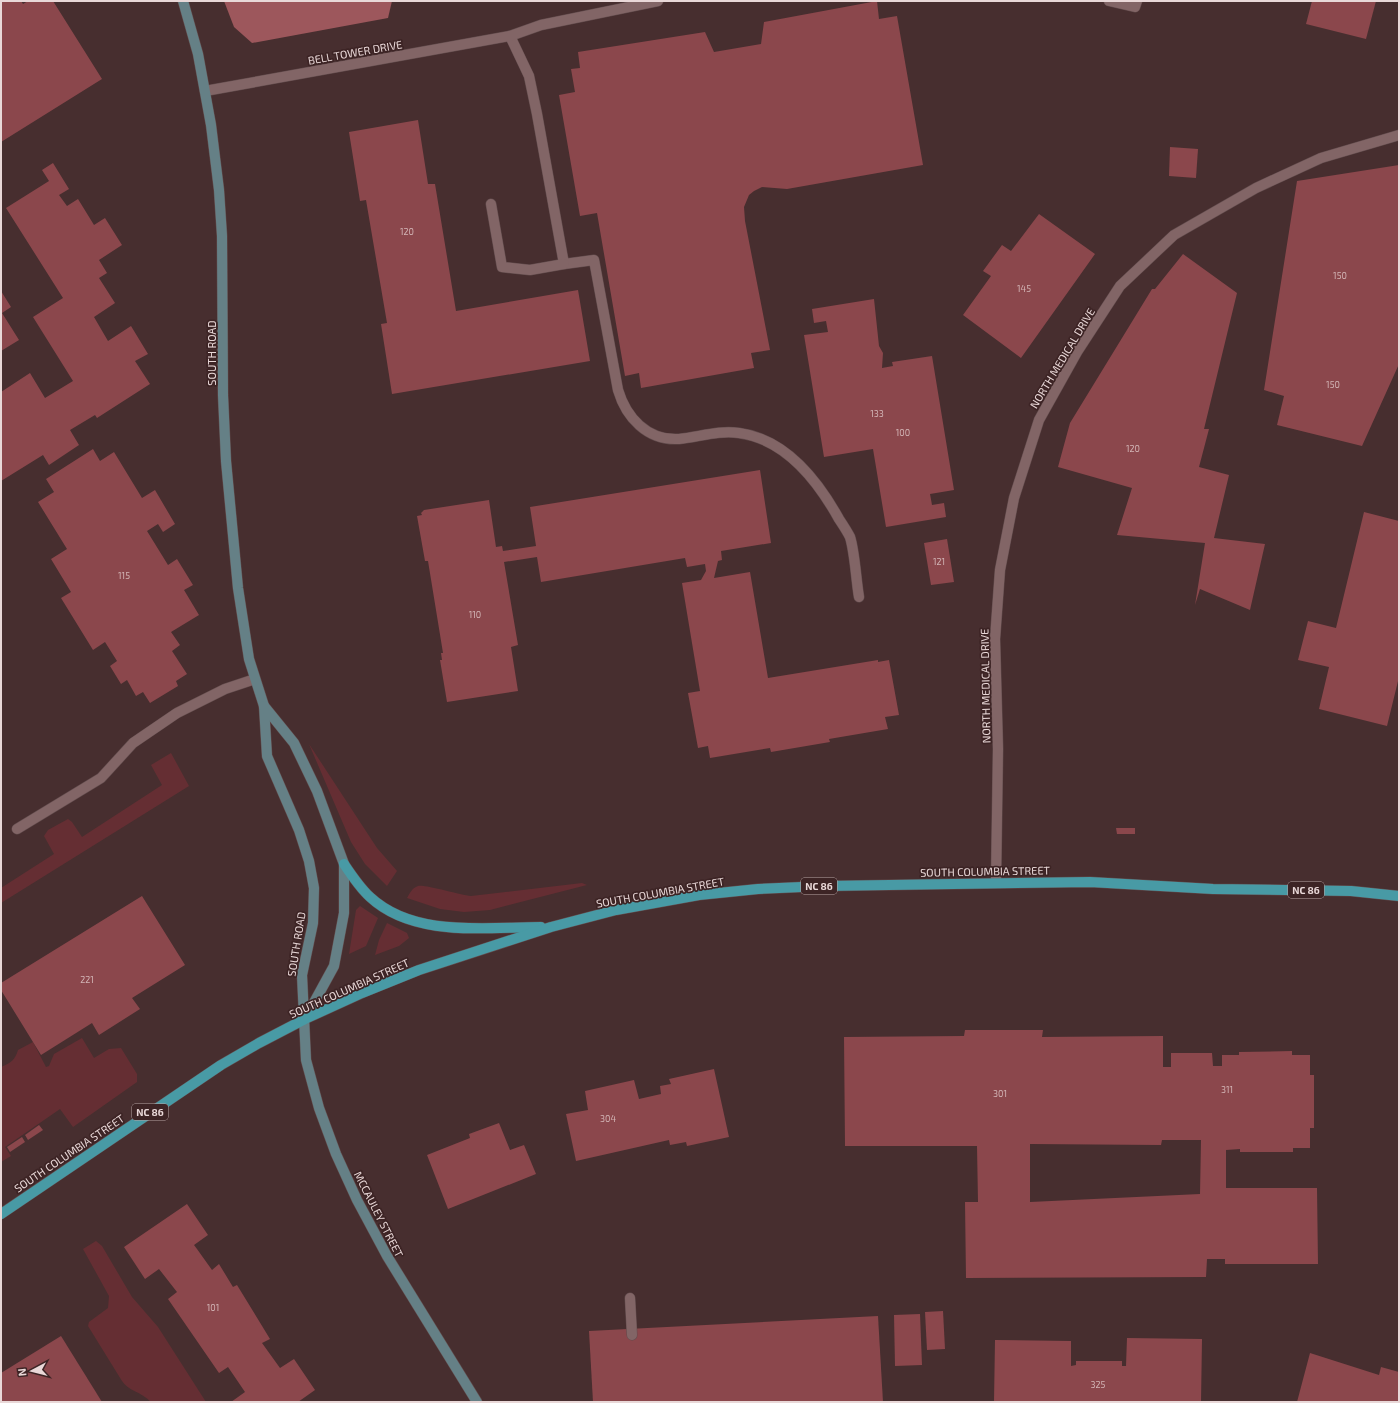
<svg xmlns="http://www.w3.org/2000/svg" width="1400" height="1403" viewBox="0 0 1400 1403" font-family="'Exo 2',sans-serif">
  <rect width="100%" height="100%" fill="#472e2f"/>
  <!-- green -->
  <g fill="#652e33">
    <path d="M309 744 377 848 397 871 387 886 365 864 351 842Z"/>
    <path d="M171 753 189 786 1 903V888L54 854 44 836 48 830 68 819 72 822 82 837 162 785 151 765Z"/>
    <path d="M582 883 587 885 490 910 464 912 440 909 407 898C410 893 412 888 418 886 424 884 460 895 471 896Z"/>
    <path d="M360 906 378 918 366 946 349 954 356 910Z"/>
    <path d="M387 923 407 933 409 938 399 946 375 955 379 940Z"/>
    <path d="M82 1038 94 1058 109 1049 121 1048 137 1074V1082L73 1127 60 1109 5 1147 11 1156 1 1162V1067C11 1063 15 1060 18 1050L33 1042 46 1067 49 1066 54 1054Z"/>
    <path d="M96 1241 102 1246 132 1297 158 1327 206 1402H151C142 1392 128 1391 122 1381L88 1326 89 1322 108 1308 109 1296 83 1249Z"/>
  </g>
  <!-- forest -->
  <path fill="#9d575c" d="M224 1H392L388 18 252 43 234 27Z"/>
  <!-- building -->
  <g fill="#8b474c" fill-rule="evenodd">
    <path d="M1 1H21L23 4 28 1H53L102 79 1 142Z"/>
    <path d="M877 1 879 19 897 16 923 165 787 189 762 187 754 191 749 195 744 207 745 221 770 350 751 353 754 368 641 388 639 373 625 376 597 213 580 216 559 95 575 92 571 69 580 68 578 52 705 32 714 52 761 44 764 22Z"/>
    <path d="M1312 1H1376L1366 39 1306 24Z"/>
    <path d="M418 120 428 184H435L456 311 578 290 590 361 392 394 381 324 387 323 366 200 360 201 349 132Z"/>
    <path d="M1170 147 1198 149 1196 178 1169 176Z"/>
    <path d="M53 163 69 189 59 195 67 206 78 199 94 225 105 218 122 245 99 260 107 273 99 278 115 303 94 317 108 341 131 326 148 354 135 361 150 384 97 418 95 415 70 430 79 445 49 465 43 455 1 481V392L30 373 45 398 73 381 33 317 63 298 6 208 49 181 42 170Z"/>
    <path d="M1399 165V364L1362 446 1277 425 1284 396 1264 390 1297 181Z"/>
    <path d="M1039 214 1095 254 1021 358 963 315 991 276 983 271 1002 245 1011 251Z"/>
    <path d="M1183 254 1237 293 1204 429H1209L1199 467 1229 475 1214 538 1265 544 1250 610 1200 589 1195 605 1205 543 1117 535 1132 488 1058 467 1070 423 1152 289H1155Z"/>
    <path d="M1 291 11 307 2 313 19 340 1 351Z"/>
    <path d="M874 299 879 346 883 353 882 368 893 366 892 362 932 356 954 490 930 494 932 505 944 503 946 517 886 527 873 449 824 457 804 335 828 332 826 321 814 323 812 309Z"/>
    <path d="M93 449 100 461 114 452 142 498 155 490 175 524 163 532 158 524 147 531 168 565 177 559 193 585 184 590 199 615 171 632 180 645 172 651 187 674 176 681 178 686 150 703 143 692 136 696 127 680 121 684 110 666 117 661 105 642 93 650 61 598 71 592 51 559 67 549 38 502 54 492 46 479Z"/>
    <path d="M760 470 771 543 721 551 722 560 718 561 714 578 750 572 768 678 878 660V662L889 660 899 715 885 717 888 729 829 739 830 742 771 752 770 748 710 758 708 746 698 748 688 693 700 691 682 583 701 580 706 571 705 564 687 567 685 558 541 582 537 557 504 562 518 645 511 647 518 691 447 702 440 660H442L441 653H443L428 561H425L417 516 422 515 421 513 424 510 489 500 496 547 502 546 503 551 536 546 530 507Z"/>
    <path d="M1364 512 1399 521V677L1387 726 1319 709 1329 667 1298 660 1308 621 1336 628Z"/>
    <path d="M947 539 954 582 931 585 924 543Z"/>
    <path d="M1116 828H1135V834H1117Z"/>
    <path d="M142 896 185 965 132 998 140 1009 99 1035 92 1023 41 1055 1 990V983Z"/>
    <path d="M965 1030H1043L1042 1037 1163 1036V1067H1171V1053H1212L1213 1066H1222V1055H1239V1052L1292 1051V1055H1310V1075H1314V1128H1310V1148H1293V1152H1240V1149L1226 1150V1188H1317L1318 1264H1225V1259H1207L1206 1277 966 1278 965 1202H978L977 1146H845L844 1037 964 1036ZM1162 1140H1201L1200 1194 1030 1202V1144L1161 1145Z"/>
    <path d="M714 1069 729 1137 687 1146 686 1142 670 1145 669 1140 576 1161 566 1114 588 1110 585 1091 634 1080 639 1099 661 1094 660 1086 671 1084 669 1079Z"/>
    <path d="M499 1123 510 1150 524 1145 536 1174 448 1209 427 1155 470 1138 469 1134Z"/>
    <path d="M39 1125 43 1130 28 1140 25 1135Z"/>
    <path d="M22 1137 25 1142 10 1152 7 1147Z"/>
    <path d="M187 1204 208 1235 194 1245 197 1249 212 1270 219 1264 233 1287 237 1285 270 1339 262 1343 280 1368 294 1359 315 1390 298 1402H231L245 1392 228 1367 219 1373 168 1299 177 1292 159 1269 145 1279 124 1247Z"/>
    <path d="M943 1311 945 1349 927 1350 925 1312Z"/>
    <path d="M920 1314 922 1365 895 1366 894 1315Z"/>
    <path d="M878 1316 883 1402H593L589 1331Z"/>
    <path d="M61 1336 102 1402H1V1373Z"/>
    <path d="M1127 1338 1202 1339 1201 1402H994L995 1340 1071 1341V1366L1076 1365V1361H1122V1366H1126Z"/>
    <path d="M1310 1353 1379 1375 1381 1367 1399 1372V1402H1297Z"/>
  </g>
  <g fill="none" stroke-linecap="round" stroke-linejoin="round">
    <!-- lane casing -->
    <g stroke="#624c4d" stroke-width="11">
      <g id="lane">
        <path d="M1109 1 1135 7 1137 1"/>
        <path d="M510 36 529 76 537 114 564 264 594 260 618 390C626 417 647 441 679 439 699 437 719 430 739 433 785 439 818 481 839 519 843 525 847 531 850 537 855 553 856 580 859 597"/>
        <path d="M205 91 510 36 541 25 658 1"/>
        <path d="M491 204 502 267 530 270 564 264"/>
        <path d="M17 829 101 778 133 743 177 713 225 689 255 679"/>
        <path d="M630 1298 632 1335"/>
      </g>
    </g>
    <!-- street casing -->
    <g stroke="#624c4d" stroke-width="11">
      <path id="street" d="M996 882 998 749 995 639 1000 570 1014 498 1039 420 1077 352 1120 286 1174 235 1256 188 1321 158 1399 135"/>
    </g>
    <!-- secondary casing -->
    <g stroke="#624c4d" stroke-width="11">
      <g id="secondary">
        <path d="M183 1 198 54 211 125 219 190 222 236 223 395 226 461 238 588 249 659 264 706 267 756 299 830 309 861 314 888 313 923 302 975 306 1060 319 1108 336 1154 357 1200 387 1256 477 1402"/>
        <path d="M264 706 294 743 317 791 344 864V913L334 966 305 1019"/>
      </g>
    </g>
    <!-- primary casing -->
    <g stroke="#624c4d" stroke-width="11">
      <g id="primary">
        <path d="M344 864C352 876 360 888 370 897 414 938 486 927 541 927"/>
        <path d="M1 1214 221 1065 259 1043 305 1019 362 993 419 970 551 927 616 910 699 895 758 889 825 886 1090 882 1213 889 1351 891 1399 896"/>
      </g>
    </g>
    <!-- lane -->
    <use href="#lane" stroke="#826566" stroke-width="10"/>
    <!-- street -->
    <use href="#street" stroke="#826566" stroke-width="10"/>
    <!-- secondary -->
    <use href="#secondary" stroke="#658086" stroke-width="10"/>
    <!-- primary -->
    <use href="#primary" stroke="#489aa5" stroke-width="10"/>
  </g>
  <g text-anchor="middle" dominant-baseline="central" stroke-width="3.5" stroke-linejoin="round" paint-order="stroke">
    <!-- number labels -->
    <g font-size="9" fill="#d2b4b5">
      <text x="407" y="231">120</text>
      <text x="1340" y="275">150</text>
      <text x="1024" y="288">145</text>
      <text x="1333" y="384">150</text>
      <text x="877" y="413">133</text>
      <text x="903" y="432">100</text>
      <text x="1133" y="448">120</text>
      <text x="939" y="561">121</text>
      <text x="124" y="575">115</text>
      <text x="475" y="614">110</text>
      <text x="87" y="979">221</text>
      <text x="1227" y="1089">311</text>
      <text x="1000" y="1093">301</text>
      <text x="608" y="1118">304</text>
      <text x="213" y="1307">101</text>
      <text x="1098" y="1384">325</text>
    </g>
    <!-- shield labels -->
    <g fill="#3d2425" stroke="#b5a2a2" stroke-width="1">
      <rect x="801" y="878" width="36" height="16" rx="3"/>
      <rect x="1288" y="882" width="36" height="16" rx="3"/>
      <rect x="132" y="1104" width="36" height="16" rx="3"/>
    </g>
    <g font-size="10" font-weight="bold" fill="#e9d8d8">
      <text x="819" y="886">NC 86</text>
      <text x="1306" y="890">NC 86</text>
      <text x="150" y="1112">NC 86</text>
    </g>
    <!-- street labels -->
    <g font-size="11" fill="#e9d8d8" stroke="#3d2425">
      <text transform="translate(355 52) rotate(-10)">BELL TOWER DRIVE</text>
      <text transform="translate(211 353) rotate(-90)">SOUTH ROAD</text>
      <text transform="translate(1062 358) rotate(-59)">NORTH MEDICAL DRIVE</text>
      <text transform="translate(985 686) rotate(-91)">NORTH MEDICAL DRIVE</text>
      <text transform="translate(985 871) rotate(-1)">SOUTH COLUMBIA STREET</text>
      <text transform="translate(660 892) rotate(-10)">SOUTH COLUMBIA STREET</text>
      <text transform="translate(296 944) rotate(-81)">SOUTH ROAD</text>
      <text transform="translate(349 988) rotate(-24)">SOUTH COLUMBIA STREET</text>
      <text transform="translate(69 1153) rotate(-34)">SOUTH COLUMBIA STREET</text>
      <text transform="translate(379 1214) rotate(63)">MCCAULEY STREET</text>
    </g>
  </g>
  <!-- border -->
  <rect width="1400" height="1403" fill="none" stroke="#e9d8d8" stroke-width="4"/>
  <!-- north arrow -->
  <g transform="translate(32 1371) rotate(263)" stroke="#3d2425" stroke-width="3" paint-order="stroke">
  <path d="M0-3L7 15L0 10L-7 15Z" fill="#e9d8d8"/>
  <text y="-6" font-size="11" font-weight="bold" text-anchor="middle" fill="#e9d8d8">N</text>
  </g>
</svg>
